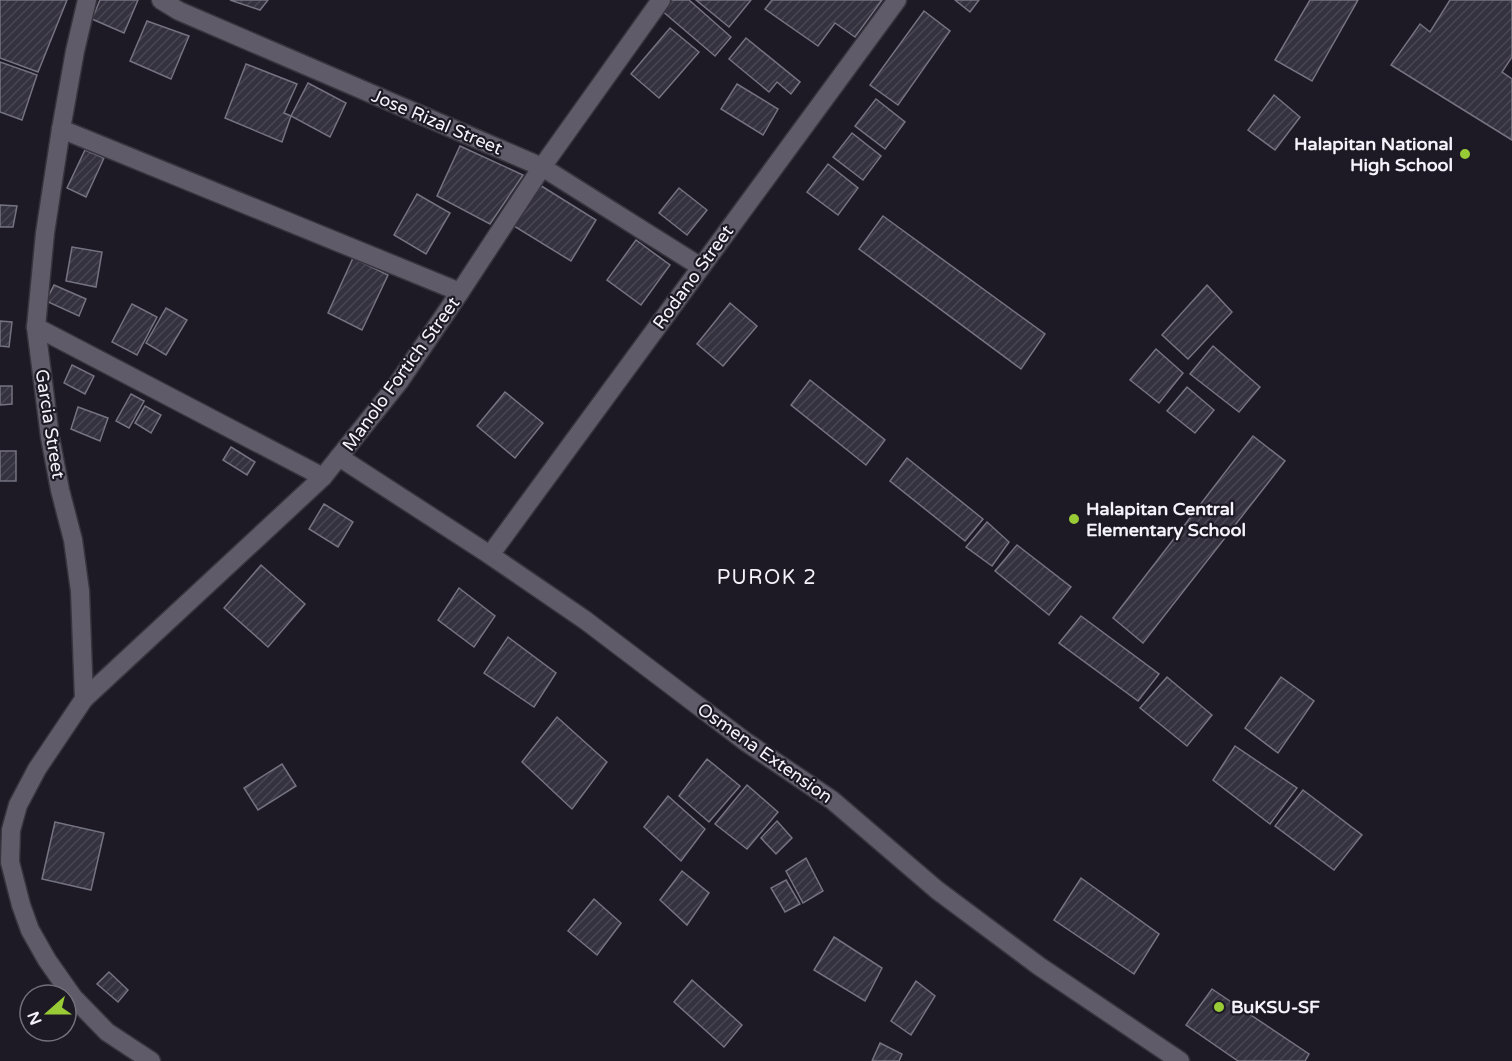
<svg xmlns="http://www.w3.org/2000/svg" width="1512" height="1061" viewBox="0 0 1512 1061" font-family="'Varela Round',sans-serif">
  <defs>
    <pattern id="building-hatch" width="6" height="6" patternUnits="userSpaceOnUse" patternTransform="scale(1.5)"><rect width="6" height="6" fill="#35323f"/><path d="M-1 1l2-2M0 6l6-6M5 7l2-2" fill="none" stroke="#494652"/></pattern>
  </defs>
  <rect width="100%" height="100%" fill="#1d1a25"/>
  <!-- building -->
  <g fill="url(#building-hatch)" stroke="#757381" stroke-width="1.5">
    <path d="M0 0H67L38 72 0 58Z"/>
    <path d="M100 0H138L124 33 92 19Z"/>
    <path d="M230 0H268L260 10Z"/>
    <path d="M670 0H689L731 37 715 56 661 10Z"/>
    <path d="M696 0H751L729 27Z"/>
    <path d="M772 0H882L855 37 835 23 818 46 765 9Z"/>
    <path d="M955 0H979L970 12Z"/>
    <path d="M1310 0H1358L1312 81 1275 60Z"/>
    <path d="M1450 0H1512V57L1502 72 1512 79V140L1391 65 1420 24 1430 32Z"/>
    <path d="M924 11 950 31 898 105 870 85Z"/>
    <path d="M147 21 189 36 171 79 130 61Z"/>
    <path d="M670 28 699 52 659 98 631 74Z"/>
    <path d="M746 38 800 82 791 94 777 82 769 92 729 59Z"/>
    <path d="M0 62 37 75 22 120 0 112Z"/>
    <path d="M246 64 297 84 284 113 291 116 282 142 225 118Z"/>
    <path d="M308 83 346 103 330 137 291 116Z"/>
    <path d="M737 84 778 109 763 135 721 109Z"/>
    <path d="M1274 95 1300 117 1275 150 1248 130Z"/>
    <path d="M876 99 905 122 885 149 855 126Z"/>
    <path d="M852 133 881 156 863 180 833 157Z"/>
    <path d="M460 146 523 175 490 224 437 196Z"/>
    <path d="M85 150 104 158 86 197 67 188Z"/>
    <path d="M828 164 858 188 838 215 807 192Z"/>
    <path d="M535 182 596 220 571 261 509 223Z"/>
    <path d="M679 188 707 210 687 235 659 213Z"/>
    <path d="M417 194 450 213 426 254 394 235Z"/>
    <path d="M0 205 17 206 13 227H0Z"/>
    <path d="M883 216 1045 334 1021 369 859 249Z"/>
    <path d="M636 240 670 265 641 305 607 280Z"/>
    <path d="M72 247 102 252 96 287 66 281Z"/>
    <path d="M353 258 388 275 362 330 328 313Z"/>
    <path d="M54 285 86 299 79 316 46 301Z"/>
    <path d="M1207 285 1232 312 1188 359 1162 335Z"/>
    <path d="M730 303 757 326 723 366 697 344Z"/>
    <path d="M132 304 157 317 137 355 112 342Z"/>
    <path d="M166 308 187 320 166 355 146 343Z"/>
    <path d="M0 321 12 322 9 347 0 346Z"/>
    <path d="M1213 346 1260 387 1239 412 1190 374Z"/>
    <path d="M1156 349 1183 373 1159 403 1130 380Z"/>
    <path d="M72 365 94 376 85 394 64 383Z"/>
    <path d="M810 380 885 440 866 465 791 405Z"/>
    <path d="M0 386H12V404L0 405Z"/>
    <path d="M1187 387 1214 410 1195 433 1167 411Z"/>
    <path d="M505 392 543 423 515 458 477 426Z"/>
    <path d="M131 394 144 401 129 428 116 421Z"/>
    <path d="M145 406 161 415 151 433 135 423Z"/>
    <path d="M78 407 108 418 100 441 71 429Z"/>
    <path d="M1253 436 1285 461 1143 643 1113 618Z"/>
    <path d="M231 447 255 462 247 475 223 460Z"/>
    <rect x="0" y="451" width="16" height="30"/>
    <path d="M907 458 983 519 965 541 890 481Z"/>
    <path d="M324 504 353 522 338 547 309 529Z"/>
    <path d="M987 522 1009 542 992 566 966 547Z"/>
    <path d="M1017 545 1071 587 1049 615 995 571Z"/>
    <path d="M261 565 305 604 268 647 224 608Z"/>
    <path d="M459 588 495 616 474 647 438 620Z"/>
    <path d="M1081 616 1159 674 1138 701 1059 643Z"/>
    <path d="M508 637 556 673 534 707 484 673Z"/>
    <path d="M1167 677 1212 715 1187 746 1140 708Z"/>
    <path d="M1281 677 1314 701 1278 753 1245 728Z"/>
    <path d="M557 717 607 762 572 809 522 762Z"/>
    <path d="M1235 746 1297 788 1270 824 1213 780Z"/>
    <path d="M707 759 740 786 709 822 679 796Z"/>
    <path d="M282 764 296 786 258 810 244 788Z"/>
    <path d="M747 785 778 812 747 849 715 824Z"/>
    <path d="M1303 790 1362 835 1334 870 1275 826Z"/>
    <path d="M668 796 705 829 681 861 644 827Z"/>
    <path d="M777 821 792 838 776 854 761 838Z"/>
    <path d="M55 822 104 833 91 890 42 879Z"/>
    <path d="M806 858 823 891 803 903 786 871Z"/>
    <path d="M682 871 709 893 687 925 660 900Z"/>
    <path d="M1081 878 1159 934 1134 974 1054 920Z"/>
    <path d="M786 880 800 904 785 912 771 888Z"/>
    <path d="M594 899 621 923 597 955 568 931Z"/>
    <path d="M834 937 882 968 865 1001 814 970Z"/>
    <path d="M109 972 128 990 118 1002 97 984Z"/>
    <path d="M692 980 742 1025 724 1047 674 1002Z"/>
    <path d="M916 981 935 996 911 1035 891 1021Z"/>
    <path d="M1212 989 1309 1054 1305 1061H1238L1186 1025Z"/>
    <path d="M880 1043 902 1054 899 1061H872Z"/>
  </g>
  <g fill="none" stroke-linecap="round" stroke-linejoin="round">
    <!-- minor casing -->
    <g stroke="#37343d" stroke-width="21">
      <g id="minor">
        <path d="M87 0 75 51 61 129 45 233 36 327 50 437 60 490 73 540 80 591 84 699 37 769 18 805 11 830 10 862 21 905 30 930 47 960 73 997 107 1032 151 1061"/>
        <path d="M161 0 179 11 542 167 701 267"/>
        <path d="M61 129 460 292"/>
        <path d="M36 327 323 477"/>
        <path d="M339 457 490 555 585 620 746 742 832 800 937 890 1039 966 1180 1061"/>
        <path d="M490 555 897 0"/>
        <path d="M84 699 323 477 399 382 460 292 542 167 661 0"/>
      </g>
    </g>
    <!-- minor -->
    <use href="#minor" stroke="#5f5b69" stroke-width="18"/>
  </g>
  <!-- markers -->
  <g fill="#99cb36" stroke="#1d1a25" stroke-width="2">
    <circle cx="1465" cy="154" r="6"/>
    <circle cx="1074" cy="519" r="6"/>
    <circle cx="1219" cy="1007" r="6"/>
  </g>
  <g text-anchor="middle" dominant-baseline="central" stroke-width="4.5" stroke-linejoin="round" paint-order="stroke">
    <!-- street labels -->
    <g font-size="18" fill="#f4f2fa" stroke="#1d1a25">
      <text transform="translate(437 122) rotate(23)">Jose Rizal Street</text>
      <text transform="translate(693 277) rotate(-54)">Rodano Street</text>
      <text transform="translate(401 374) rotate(-54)">Manolo Fortich Street</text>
      <text transform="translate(50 424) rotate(81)">Garcia Street</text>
      <text transform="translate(765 753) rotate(35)">Osmena Extension</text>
    </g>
    <!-- poi labels -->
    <g font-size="18" font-weight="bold" fill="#f4f2fa" stroke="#1d1a25" text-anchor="start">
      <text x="1453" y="144" text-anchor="end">Halapitan National<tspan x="1453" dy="21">High School</tspan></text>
      <text x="1086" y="509">Halapitan Central<tspan x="1086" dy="21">Elementary School</tspan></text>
      <text x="1231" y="1007">BuKSU-SF</text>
    </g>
    <!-- neighbourhood labels -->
    <g font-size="20" letter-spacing="1.5" fill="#f4f2fa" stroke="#1d1a25">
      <text x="767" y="578">PUROK 2</text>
    </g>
  </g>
  <!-- north arrow -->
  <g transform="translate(48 1013) rotate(249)"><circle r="28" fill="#1d1a25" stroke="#73707a" stroke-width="1.5"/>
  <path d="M0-4.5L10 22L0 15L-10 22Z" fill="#99cb36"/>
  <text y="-9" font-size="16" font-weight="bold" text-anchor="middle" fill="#f4f2fa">N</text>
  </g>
</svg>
